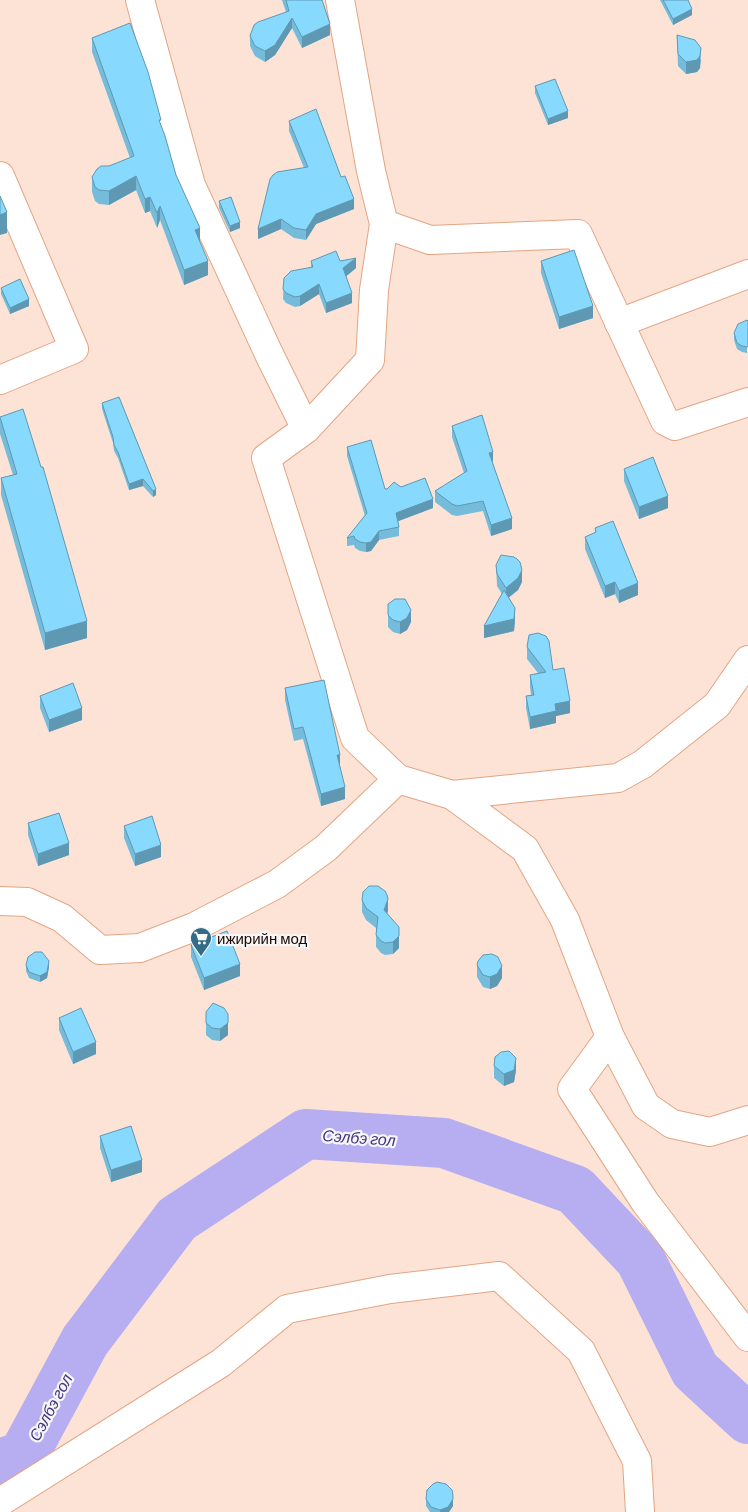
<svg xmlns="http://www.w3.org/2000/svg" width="748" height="1512" viewBox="0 0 748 1512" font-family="Barlow,sans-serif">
  <rect width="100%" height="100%" fill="#fde3d6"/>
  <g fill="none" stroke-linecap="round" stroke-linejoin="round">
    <!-- river -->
    <path stroke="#b6aef1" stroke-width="50" d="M0 1464 23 1456 85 1341 177 1219 306 1134 444 1143 575 1190 640 1259 695 1370 748 1419"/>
    <!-- minor casing -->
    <g stroke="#e2a584" stroke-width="30">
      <g id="minor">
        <path d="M140 0 191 185 269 354 306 429"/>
        <path d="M0 176 74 349 0 380"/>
        <path d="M384 224 430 240 578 234 665 421 675 426 748 402"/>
        <path d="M619 323 748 274"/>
        <path d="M398 779 452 795 525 849 565 920 610 1037 646 1106 672 1124 710 1132 748 1120"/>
        <path d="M452 795 618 778 643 764 717 705 748 660"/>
        <path d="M0 901 27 902 62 918 100 950 140 948 194 927 277 884 326 848 398 779 355 738 266 458 306 429 370 360 374 290 384 224 371 171 340 0"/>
        <path d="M610 1037 572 1089 645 1202 748 1337"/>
        <path d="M0 1502 221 1363 287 1309 390 1289 499 1276 581 1351 637 1461 640 1512"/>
      </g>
    </g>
    <!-- minor -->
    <use href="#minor" stroke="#fff" stroke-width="28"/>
  </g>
  <!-- wall -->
  <g fill="#75bbda">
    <path d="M282 0H322L330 35 302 48 292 28 275 55 265 62 255 56 250 46V36L286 12Z"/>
    <path d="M660 0H688L692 15 673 25Z"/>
    <path d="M677 35 701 60 700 68 697 72 686 74 678 66Z"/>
    <path d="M92 38 161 125 176 175 200 243 208 275 184 285 160 220 157 228 150 211 145 213 136 190 109 205 99 204 95 201 92 192V177L109 166 130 158 92 52Z"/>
    <path d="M535 86 568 118 548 125 535 93Z"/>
    <path d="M289 121 341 177 354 209 316 224 306 240 294 238 281 229 258 239 304 168 289 131Z"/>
    <path d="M219 201 240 228 230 232 219 208Z"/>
    <path d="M311 261H340L356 268 346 276 352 303 326 313 319 294 300 306 295 307 286 303 283 299 284 278 311 267Z"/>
    <path d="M541 261 593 318 559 329 541 273Z"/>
    <path d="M1 288 29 306 10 314 1 294Z"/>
    <path d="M747 320V353L742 352 737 349 734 340V333Z"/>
    <path d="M102 403 156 495 153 497 143 486 129 490 118 458 114 451 113 443 102 409Z"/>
    <path d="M0 417 87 638 45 650 1 495V478L13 475 0 434Z"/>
    <path d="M452 426 493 463 512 529 491 536 483 511 457 516 452 515 435 502V491L464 473 452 437Z"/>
    <path d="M347 447 385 489 401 487 433 508 398 521 399 527V536L379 540 371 551 366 552 360 551 355 548 354 545 347 546V538L365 516 347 456Z"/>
    <path d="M624 469 668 508 639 519 624 481Z"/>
    <path d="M595 528 638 595 619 603 615 594 605 598 585 549V537L595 533Z"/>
    <path d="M496 565 522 582 518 590 509 597 515 620 514 631 484 638 502 594 497 586Z"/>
    <path d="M388 615 411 622 407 630 400 634 393 632 388 627Z"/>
    <path d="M527 647 553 670 570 713 556 716V723L530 729 526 708V696L531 695 530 687V675L538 673 527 659Z"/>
    <path d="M285 688 340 766 345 799 321 806 303 739 294 741 285 700Z"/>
    <path d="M40 696 82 720 49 732 40 708Z"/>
    <path d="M28 823 69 855 38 866 28 835Z"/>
    <path d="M124 826 161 857 135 866 124 838Z"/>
    <path d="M362 900 388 911 387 913 399 939V948L393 954 385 955 381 953 376 947V928L366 920 362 912Z"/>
    <path d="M191 945 240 976 204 990 191 957Z"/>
    <path d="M26 965 49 967 47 978 40 982 29 978 26 971Z"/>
    <path d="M477 965 502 978 497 986 490 989 483 987 477 977Z"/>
    <path d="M206 1012 228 1026V1035L220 1041 212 1040 206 1035Z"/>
    <path d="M59 1018 96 1054 73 1064 59 1030Z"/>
    <path d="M494 1066 516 1070 514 1082 504 1086 494 1078Z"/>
    <path d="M100 1136 142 1172 111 1182 100 1148Z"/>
    <path d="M426 1499 453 1506 449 1512H430L426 1506Z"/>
  </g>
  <!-- shaded-wall -->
  <g fill="#5f98b2">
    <path d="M692 9V15L673 25V19Z"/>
    <path d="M292 18V28L275 55 265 62V51Z"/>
    <path d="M330 24V35L302 48V37Z"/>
    <path d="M701 48 700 68 697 72 686 74V62Z"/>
    <path d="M568 111V118L548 125V119Z"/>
    <path d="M136 176V190L109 205V191Z"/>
    <path d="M150 197V211L145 213V199Z"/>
    <path d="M354 199V209L316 224 306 240V230L316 214Z"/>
    <path d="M160 206V220L157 228V213Z"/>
    <path d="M7 212V233L0 235V215Z"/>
    <path d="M281 219V229L258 239V229Z"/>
    <path d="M240 222V228L230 232V226Z"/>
    <path d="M200 228V243L195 230Z"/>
    <path d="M356 258V268L343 279V268Z"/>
    <path d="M208 261V275L184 285V270Z"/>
    <path d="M319 284V294L300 306V296Z"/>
    <path d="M352 293V303L326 313V303Z"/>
    <path d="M29 299V306L10 314V308Z"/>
    <path d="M593 306V318L559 329V317Z"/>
    <path d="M493 452V463L489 453Z"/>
    <path d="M143 479V486L129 490V484Z"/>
    <path d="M156 489V495L153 497V491Z"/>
    <path d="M668 496V508L639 519V507Z"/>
    <path d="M433 499V508L396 522V513Z"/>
    <path d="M512 518V529L491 536V525Z"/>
    <path d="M379 531V540L371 551 366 552V543Z"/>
    <path d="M522 570V582L518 590 506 600V588Z"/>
    <path d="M615 582V594L605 598V586Z"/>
    <path d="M638 583V595L619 603V591Z"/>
    <path d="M515 608V620L514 631 484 638V626Z"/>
    <path d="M411 610V622L407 630 400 634V622Z"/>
    <path d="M87 621V638L45 650V633Z"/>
    <path d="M570 701V713L556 716V723L530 729V717L555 704Z"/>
    <path d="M82 708V720L49 732V720Z"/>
    <path d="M337 755H340V767Z"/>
    <path d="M345 787V799L321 806V794Z"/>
    <path d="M69 843V855L38 866V854Z"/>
    <path d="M161 845V857L135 866V854Z"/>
    <path d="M388 899V911L384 922V910Z"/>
    <path d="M399 927V948L393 954V942Z"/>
    <path d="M49 961V967L47 978 40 982V976Z"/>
    <path d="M240 964V976L204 990V978Z"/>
    <path d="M502 966V978L497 986 490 989V977Z"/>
    <path d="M228 1014V1035L220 1041V1029Z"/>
    <path d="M96 1042V1054L73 1064V1052Z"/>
    <path d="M516 1058V1070L514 1082 504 1086V1074Z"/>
    <path d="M142 1160V1172L111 1182V1170Z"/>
    <path d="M453 1495V1506L449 1512H440V1510Z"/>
  </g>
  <!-- building -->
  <g fill="#88d9fe" stroke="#5f98b2">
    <path d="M286 0H322L330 24 302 37 292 18 275 45 265 51 255 46 250 36 254 25 258 22 289 11Z"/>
    <path d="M663 0H688L692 9 673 19Z"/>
    <path d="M130 23 148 72 161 120H159L165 136 176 175 200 228 195 230 208 261 184 270 160 206 157 213 150 197 145 199 136 176 109 191 99 190 95 187 92 177 97 169 101 166H109L134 156 92 38Z"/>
    <path d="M677 35 695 40 701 48 700 56 697 60 686 62 678 54Z"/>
    <path d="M555 79 568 111 548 119 535 86Z"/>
    <path d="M316 109 341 177 345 176 354 199 316 214 306 230 294 228 281 219 258 229 270 179 273 175 277 172 308 167 289 121Z"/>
    <path d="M0 196 7 212 0 215Z"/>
    <path d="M231 197 240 222 230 226 219 201Z"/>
    <path d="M574 250 593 306 559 317 541 261Z"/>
    <path d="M336 251 340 261 356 258 343 268 352 293 326 303 319 284 300 296 295 297 286 293 283 289 284 278 291 271 313 267 311 261Z"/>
    <path d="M20 279 29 299 10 308 1 288Z"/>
    <path d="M747 320 748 321V346L747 347 742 346 737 343 734 333 738 324Z"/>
    <path d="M119 397 156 489 153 491 143 479 129 484 118 452 114 445 113 437 102 403Z"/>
    <path d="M23 409 41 467H43L87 621 45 633 1 478 17 474 0 417Z"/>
    <path d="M482 415 493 452 489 453 512 518 491 525 483 501 457 506 452 504 435 491 467 471 452 426Z"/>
    <path d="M371 440 385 489H387L394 482 401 487 425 478 433 499 396 513 399 527 379 531 371 542 366 543 360 542 355 539 354 536 347 538 367 513 347 447Z"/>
    <path d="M653 457 668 496 639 507 624 469Z"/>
    <path d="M613 521 638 583 619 591 615 582 605 586 585 537 596 532 595 528Z"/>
    <path d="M501 555 514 557 517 559 520 562 522 570 518 578 506 588 497 574 496 565Z"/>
    <path d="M504 590 515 608 514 619 484 626Z"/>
    <path d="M395 599H405L411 610 407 618 400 622 393 620 388 615V604Z"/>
    <path d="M538 633 546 636 549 641 553 670 564 668 570 701 555 704 556 711 530 717 526 696 534 695 530 675 546 672 527 647 529 635Z"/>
    <path d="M324 680 340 755H337L345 787 321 794 303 727 294 729 285 688Z"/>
    <path d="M73 683 82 708 49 720 40 696Z"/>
    <path d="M59 813 69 843 38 854 28 823Z"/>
    <path d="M152 816 161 845 135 854 124 826Z"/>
    <path d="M369 886H378L385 891 387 895 388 899 384 910 399 927V936L393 942 385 943 381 941 376 935 378 917 366 908 362 900 363 892Z"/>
    <path d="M227 931 240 964 204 978 191 945Z"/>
    <path d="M35 952H42L49 961 47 972 40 976 29 972 26 965 28 957Z"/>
    <path d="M492 954 498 957 502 966 497 974 490 977 483 975 477 965 478 961 483 955Z"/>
    <path d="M213 1003 224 1008 228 1014V1023L220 1029 212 1028 206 1023V1012Z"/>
    <path d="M81 1008 96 1042 73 1052 59 1018Z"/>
    <path d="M509 1051 516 1058 514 1070 504 1074 494 1066 495 1057 501 1052Z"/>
    <path d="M131 1126 142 1160 111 1170 100 1136Z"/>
    <path d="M437 1482 446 1484 452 1490 453 1495V1499L448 1507 440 1510 431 1507 426 1499 427 1490 433 1484Z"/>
  </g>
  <!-- icons -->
  <defs>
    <g id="supermarket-pin" transform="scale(1.125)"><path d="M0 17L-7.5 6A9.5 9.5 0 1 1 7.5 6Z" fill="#336c86" stroke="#f6f6f6"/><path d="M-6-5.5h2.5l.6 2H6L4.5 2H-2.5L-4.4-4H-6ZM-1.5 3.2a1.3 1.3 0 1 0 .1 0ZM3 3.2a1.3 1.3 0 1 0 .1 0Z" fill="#fff"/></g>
  </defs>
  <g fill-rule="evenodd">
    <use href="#supermarket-pin" x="201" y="938"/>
  </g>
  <g text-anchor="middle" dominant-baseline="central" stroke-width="4.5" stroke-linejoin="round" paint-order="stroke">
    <!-- poi labels -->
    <g font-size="15" fill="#1c0700" stroke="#f6f6f6" text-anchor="start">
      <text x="217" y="938">ижирийн мод</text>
    </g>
    <!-- water labels -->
    <g font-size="16" font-style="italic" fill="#463582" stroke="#f6f6f6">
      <text transform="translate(359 1137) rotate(4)">Сэлбэ гол</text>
      <text transform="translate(50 1407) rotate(-62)">Сэлбэ гол</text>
    </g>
  </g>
</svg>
